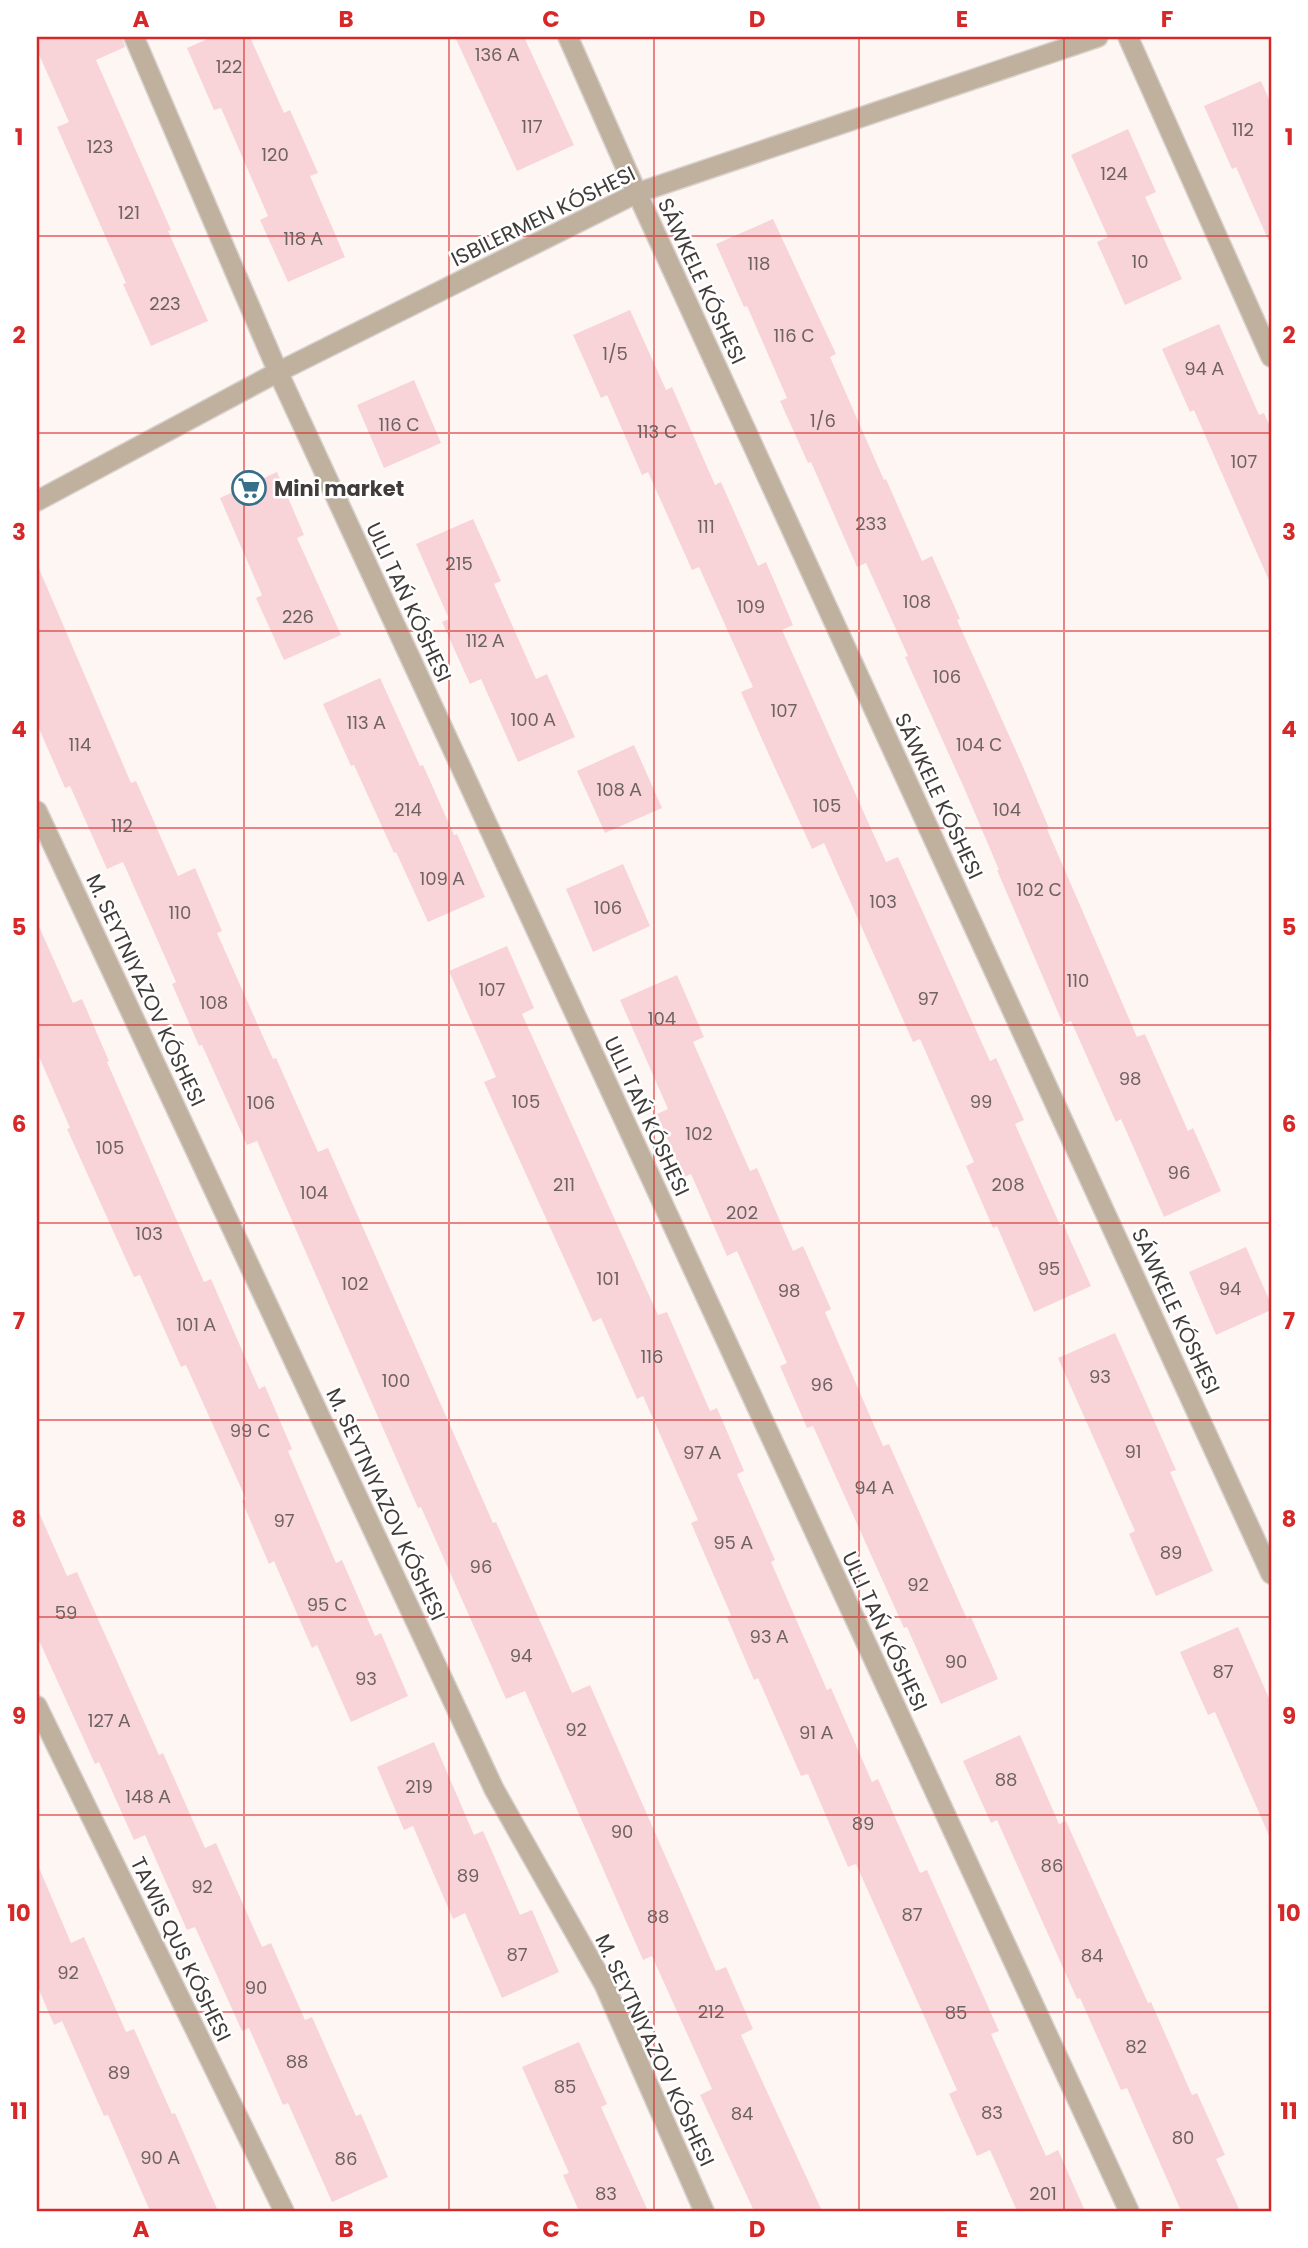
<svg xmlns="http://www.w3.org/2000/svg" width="1308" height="2248" viewBox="0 0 1308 2248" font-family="Poppins,sans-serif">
  <rect width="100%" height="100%" fill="#fef6f3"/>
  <!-- building -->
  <g fill="#f8d4d9">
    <path d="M37 37H122L125 47 96 60 171 230 168 231 208 321 151 346 123 284 126 283 57 127 69 122 37 50Z"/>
    <path d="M212 37H250L284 113 290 110 318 173 310 176 345 257 288 282 260 220 268 216 221 108 214 110 187 48Z"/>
    <path d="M455 37H524L574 145 517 171Z"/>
    <path d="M1261 81 1271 104V246L1236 167 1232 169 1204 106Z"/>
    <path d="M1128 129 1156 192 1145 197 1182 279 1125 305 1097 242 1108 237 1071 155Z"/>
    <path d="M773 219 836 354 830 357 884 480 886 479 922 561 932 556 960 619 957 620 1021 762 1049 828 1047 829 1137 1037 1145 1034 1188 1131 1193 1128 1221 1191 1164 1217 1121 1119 1116 1122 1071 1021 1063 1024 997 870H999L965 790 905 657 908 656 866 563 857 567 811 462 808 463 780 401 787 398 747 306 744 307 716 244Z"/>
    <path d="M630 310 666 390 672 387 715 485 721 482 758 566 766 562 793 625 782 630 886 862 898 857 990 1061 996 1058 1024 1120 1015 1124 1060 1225 1063 1224 1091 1286 1034 1312 997 1226 993 1228 966 1166 974 1162 920 1039 913 1042 824 843 812 849 769 755 741 692 753 687 699 567 692 570 648 472 642 475 607 395 601 398 573 335Z"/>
    <path d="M1219 324 1259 415 1264 413 1271 429V585L1194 410 1190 412 1162 349Z"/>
    <path d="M414 380 441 443 384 468 357 405Z"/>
    <path d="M277 472 304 535 297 538 341 635 284 660 256 598 262 595 220 498Z"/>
    <path d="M473 519 501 581 494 584 536 679 547 674 575 737 518 762 481 679 470 684 442 622 449 619 416 544Z"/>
    <path d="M37 564 131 783 136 781 178 876 195 868 222 931 217 933 273 1059 276 1058 318 1152 328 1148 493 1523 496 1522 572 1693 590 1685 716 1971 726 1967 753 2029 741 2035 822 2211H754L700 2095 712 2089 652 1956 643 1960 525 1691 506 1699 421 1507 418 1508 257 1141 247 1145 202 1045 199 1046 172 984 176 982 123 862 107 869 70 786 65 788 37 724Z"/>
    <path d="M380 678 420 766 423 765 454 835 457 834 485 897 428 922 396 852 394 853 354 765 351 766 323 704Z"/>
    <path d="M634 745 662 808 605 833 577 771Z"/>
    <path d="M623 864 650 926 593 952 566 889Z"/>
    <path d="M37 922 73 1003 82 999 109 1061 107 1062 204 1282 211 1279 259 1389 265 1386 292 1449 288 1451 336 1563 342 1560 375 1636 381 1633 408 1696 351 1722 317 1645 312 1648 274 1561 269 1564 242 1501 246 1499 186 1365 181 1367 140 1275 134 1277 67 1129 70 1128 37 1052Z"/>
    <path d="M507 946 534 1008 522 1014 658 1315 667 1312 710 1411 717 1408 744 1471 737 1474 775 1560 771 1562 827 1690 831 1688 872 1782 878 1779 920 1873 927 1870 999 2031 991 2034 1046 2156 1058 2150 1085 2211H1017L990 2150 977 2156 949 2094 957 2090 856 1864 848 1867 808 1774 801 1776 758 1678 754 1680 727 1617 731 1615 691 1523 698 1520 643 1396 637 1399 601 1318 593 1322 484 1082 496 1077 449 971Z"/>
    <path d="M677 975 704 1037 693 1042 750 1171 757 1168 793 1251 803 1246 831 1309 825 1312 883 1446 889 1444 967 1619 971 1617 998 1679 941 1704 907 1627 904 1628 813 1426 807 1428 780 1366 787 1363 737 1251 727 1256 691 1174 684 1177 657 1114 668 1109 620 1000Z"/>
    <path d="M1246 1247 1271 1304V1310L1216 1335 1189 1272Z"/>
    <path d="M1115 1333 1176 1470 1170 1472 1213 1571 1156 1596 1129 1534 1135 1531 1058 1358Z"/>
    <path d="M37 1508 67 1576 77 1572 159 1755 163 1753 205 1848 216 1843 262 1947 271 1943 305 2020 312 2017 356 2116 361 2114 388 2177 332 2202 288 2103 283 2105 249 2028 242 2031 195 1927 187 1930 145 1835 134 1840 99 1762 95 1764 37 1636Z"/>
    <path d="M1238 1627 1271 1703V1840L1215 1712 1208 1715 1180 1652Z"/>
    <path d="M1020 1735 1059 1824 1066 1821 1148 2003 1151 2002 1192 2095 1197 2093 1225 2155 1216 2159 1240 2211H1181L1127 2088 1121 2090 1080 1998 1077 1999 997 1820 991 1823 963 1761Z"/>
    <path d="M434 1742 474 1835 483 1831 520 1915 532 1910 559 1972 502 1998 465 1913 453 1919 413 1826 404 1830 377 1767Z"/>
    <path d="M37 1863 71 1943 84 1937 126 2032 134 2029 172 2114 175 2113 218 2211H150L108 2115 104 2116 62 2021 54 2025 37 1985Z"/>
    <path d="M579 2042 607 2104 601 2107 648 2211H579L563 2175 569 2173 522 2067Z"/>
  </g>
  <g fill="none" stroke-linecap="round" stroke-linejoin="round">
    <!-- minor casing -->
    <g stroke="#d8d1ce" stroke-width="22">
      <g id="minor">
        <path d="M134 37 278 372 1129 2211"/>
        <path d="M568 37 637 193 1271 1574"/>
        <path d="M1128 37 1271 357"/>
        <path d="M37 501 278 372 637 193 1098 37"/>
        <path d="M37 811 494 1789 604 1984 704 2211"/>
        <path d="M37 1706 284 2211"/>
      </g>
    </g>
    <!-- minor -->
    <use href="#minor" stroke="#bfb19e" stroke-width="19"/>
  </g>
  <!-- grid -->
  <path fill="none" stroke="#d62828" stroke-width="2" stroke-opacity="0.55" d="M244 37V2211M449 37V2211M654 37V2211M859 37V2211M1064 37V2211M37 236H1271M37 433H1271M37 631H1271M37 828H1271M37 1025H1271M37 1223H1271M37 1420H1271M37 1617H1271M37 1815H1271M37 2012H1271"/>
  <!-- icons -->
  <defs>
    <g id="supermarket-ring" transform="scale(1.75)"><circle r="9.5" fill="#fff" stroke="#376e89" stroke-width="1.5"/><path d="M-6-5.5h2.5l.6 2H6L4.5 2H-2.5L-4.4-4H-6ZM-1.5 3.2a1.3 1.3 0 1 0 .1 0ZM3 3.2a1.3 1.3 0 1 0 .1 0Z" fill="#376e89"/></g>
  </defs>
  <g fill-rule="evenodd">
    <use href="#supermarket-ring" x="249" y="488"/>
  </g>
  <g text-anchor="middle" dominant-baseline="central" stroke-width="5" stroke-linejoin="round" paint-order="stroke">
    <!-- number labels -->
    <g font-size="18" fill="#6e6262">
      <text x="497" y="54">136 А</text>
      <text x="229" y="66">122</text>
      <text x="532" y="126">117</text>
      <text x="1243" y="129">112</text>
      <text x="100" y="146">123</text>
      <text x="275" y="154">120</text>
      <text x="1114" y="173">124</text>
      <text x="129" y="212">121</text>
      <text x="303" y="238">118 А</text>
      <text x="1140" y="261">10</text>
      <text x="759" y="263">118</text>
      <text x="165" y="303">223</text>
      <text x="794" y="335">116 С</text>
      <text x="615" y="353">1/5</text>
      <text x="1204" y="368">94 А</text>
      <text x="823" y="420">1/6</text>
      <text x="399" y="424">116 С</text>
      <text x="657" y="431">113 С</text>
      <text x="1244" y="461">107</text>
      <text x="871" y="523">233</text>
      <text x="706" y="526">111</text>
      <text x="459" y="563">215</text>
      <text x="917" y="601">108</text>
      <text x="751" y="606">109</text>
      <text x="298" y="616">226</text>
      <text x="485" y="640">112 А</text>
      <text x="947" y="676">106</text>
      <text x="784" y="710">107</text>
      <text x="533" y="719">100 А</text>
      <text x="366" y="722">113 А</text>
      <text x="80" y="744">114</text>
      <text x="979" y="744">104 С</text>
      <text x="619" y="789">108 А</text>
      <text x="827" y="805">105</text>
      <text x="408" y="809">214</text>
      <text x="1007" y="809">104</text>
      <text x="122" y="825">112</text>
      <text x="442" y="878">109 А</text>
      <text x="1039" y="889">102 С</text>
      <text x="883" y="901">103</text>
      <text x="608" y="907">106</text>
      <text x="180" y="912">110</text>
      <text x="1078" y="980">110</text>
      <text x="492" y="989">107</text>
      <text x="928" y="998">97</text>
      <text x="214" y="1002">108</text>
      <text x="662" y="1018">104</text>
      <text x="1130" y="1078">98</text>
      <text x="526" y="1101">105</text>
      <text x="981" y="1101">99</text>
      <text x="261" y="1102">106</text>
      <text x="699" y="1133">102</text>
      <text x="110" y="1147">105</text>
      <text x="1179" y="1172">96</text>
      <text x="564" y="1184">211</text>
      <text x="1008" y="1184">208</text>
      <text x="314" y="1192">104</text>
      <text x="742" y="1212">202</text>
      <text x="149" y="1233">103</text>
      <text x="1049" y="1268">95</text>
      <text x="608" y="1278">101</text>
      <text x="355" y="1283">102</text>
      <text x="1230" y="1288">94</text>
      <text x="789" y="1290">98</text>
      <text x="196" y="1324">101 А</text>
      <text x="652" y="1356">116</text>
      <text x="1100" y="1376">93</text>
      <text x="396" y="1380">100</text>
      <text x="822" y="1384">96</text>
      <text x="250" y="1430">99 С</text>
      <text x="1133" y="1451">91</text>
      <text x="702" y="1452">97 А</text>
      <text x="874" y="1487">94 А</text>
      <text x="284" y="1520">97</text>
      <text x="733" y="1542">95 А</text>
      <text x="1171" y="1552">89</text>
      <text x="481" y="1566">96</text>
      <text x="918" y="1584">92</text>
      <text x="327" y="1604">95 С</text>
      <text x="66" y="1612">59</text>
      <text x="769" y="1636">93 А</text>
      <text x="521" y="1655">94</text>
      <text x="956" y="1661">90</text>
      <text x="1223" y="1671">87</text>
      <text x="366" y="1678">93</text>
      <text x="109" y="1720">127 А</text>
      <text x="576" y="1729">92</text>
      <text x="816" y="1732">91 А</text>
      <text x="1006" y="1779">88</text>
      <text x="419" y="1786">219</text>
      <text x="148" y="1796">148 А</text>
      <text x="863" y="1823">89</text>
      <text x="622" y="1831">90</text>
      <text x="1052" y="1865">86</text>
      <text x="468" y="1875">89</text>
      <text x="202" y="1886">92</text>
      <text x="912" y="1914">87</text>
      <text x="658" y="1916">88</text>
      <text x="517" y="1954">87</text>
      <text x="1092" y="1955">84</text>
      <text x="68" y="1972">92</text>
      <text x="256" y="1987">90</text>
      <text x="711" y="2011">212</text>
      <text x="956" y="2012">85</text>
      <text x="1136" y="2046">82</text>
      <text x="297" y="2061">88</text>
      <text x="119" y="2072">89</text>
      <text x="565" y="2086">85</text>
      <text x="992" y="2112">83</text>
      <text x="742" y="2113">84</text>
      <text x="1183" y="2137">80</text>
      <text x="160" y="2157">90 А</text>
      <text x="346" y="2158">86</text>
      <text x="606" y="2193">83</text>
      <text x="1043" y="2193">201</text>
    </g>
    <!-- street labels -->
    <g font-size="21" fill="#403c3a" stroke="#fff">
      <text transform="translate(543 216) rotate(-26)">ISBILERMEN KÓSHESI</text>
      <text transform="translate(702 281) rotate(65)">SÁWKELE KÓSHESI</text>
      <text transform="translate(409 602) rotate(65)">ULLI TAŃ KÓSHESI</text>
      <text transform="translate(939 796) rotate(65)">SÁWKELE KÓSHESI</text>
      <text transform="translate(146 990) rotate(65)">M. SEYTNIYAZOV KÓSHESI</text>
      <text transform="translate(647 1116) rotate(65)">ULLI TAŃ KÓSHESI</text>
      <text transform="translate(1176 1311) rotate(65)">SÁWKELE KÓSHESI</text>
      <text transform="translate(386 1504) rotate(65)">M. SEYTNIYAZOV KÓSHESI</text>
      <text transform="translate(885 1631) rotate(65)">ULLI TAŃ KÓSHESI</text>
      <text transform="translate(181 1949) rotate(64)">TAWIS QUS KÓSHESI</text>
      <text transform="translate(655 2050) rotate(65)">M. SEYTNIYAZOV KÓSHESI</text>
    </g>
    <!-- poi labels -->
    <g font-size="21" font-weight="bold" fill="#403c3a" stroke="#fff" text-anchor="start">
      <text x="274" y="488">Mini market</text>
    </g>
  </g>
  <!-- border -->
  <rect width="1308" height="2248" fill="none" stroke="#ffffff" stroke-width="77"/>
  <rect x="38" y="38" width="1232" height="2172" fill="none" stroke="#d62828" stroke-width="2.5"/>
  <g font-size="23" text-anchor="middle" font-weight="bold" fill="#d62828">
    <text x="141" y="27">A</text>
    <text x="346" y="27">B</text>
    <text x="551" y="27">C</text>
    <text x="757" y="27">D</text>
    <text x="962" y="27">E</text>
    <text x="1167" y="27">F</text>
    <text x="19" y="145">1</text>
    <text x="1289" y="145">1</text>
    <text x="19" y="343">2</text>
    <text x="1289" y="343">2</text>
    <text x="19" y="540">3</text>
    <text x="1289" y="540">3</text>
    <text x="19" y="737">4</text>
    <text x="1289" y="737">4</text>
    <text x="19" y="935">5</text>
    <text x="1289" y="935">5</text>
    <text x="19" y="1132">6</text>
    <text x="1289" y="1132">6</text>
    <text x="19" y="1329">7</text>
    <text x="1289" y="1329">7</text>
    <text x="19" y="1527">8</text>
    <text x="1289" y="1527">8</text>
    <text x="19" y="1724">9</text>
    <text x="1289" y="1724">9</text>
    <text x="19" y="1921">10</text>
    <text x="1289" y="1921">10</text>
    <text x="19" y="2119">11</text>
    <text x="1289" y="2119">11</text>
    <text x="141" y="2237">A</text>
    <text x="346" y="2237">B</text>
    <text x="551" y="2237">C</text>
    <text x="757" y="2237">D</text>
    <text x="962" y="2237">E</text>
    <text x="1167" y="2237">F</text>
  </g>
</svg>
